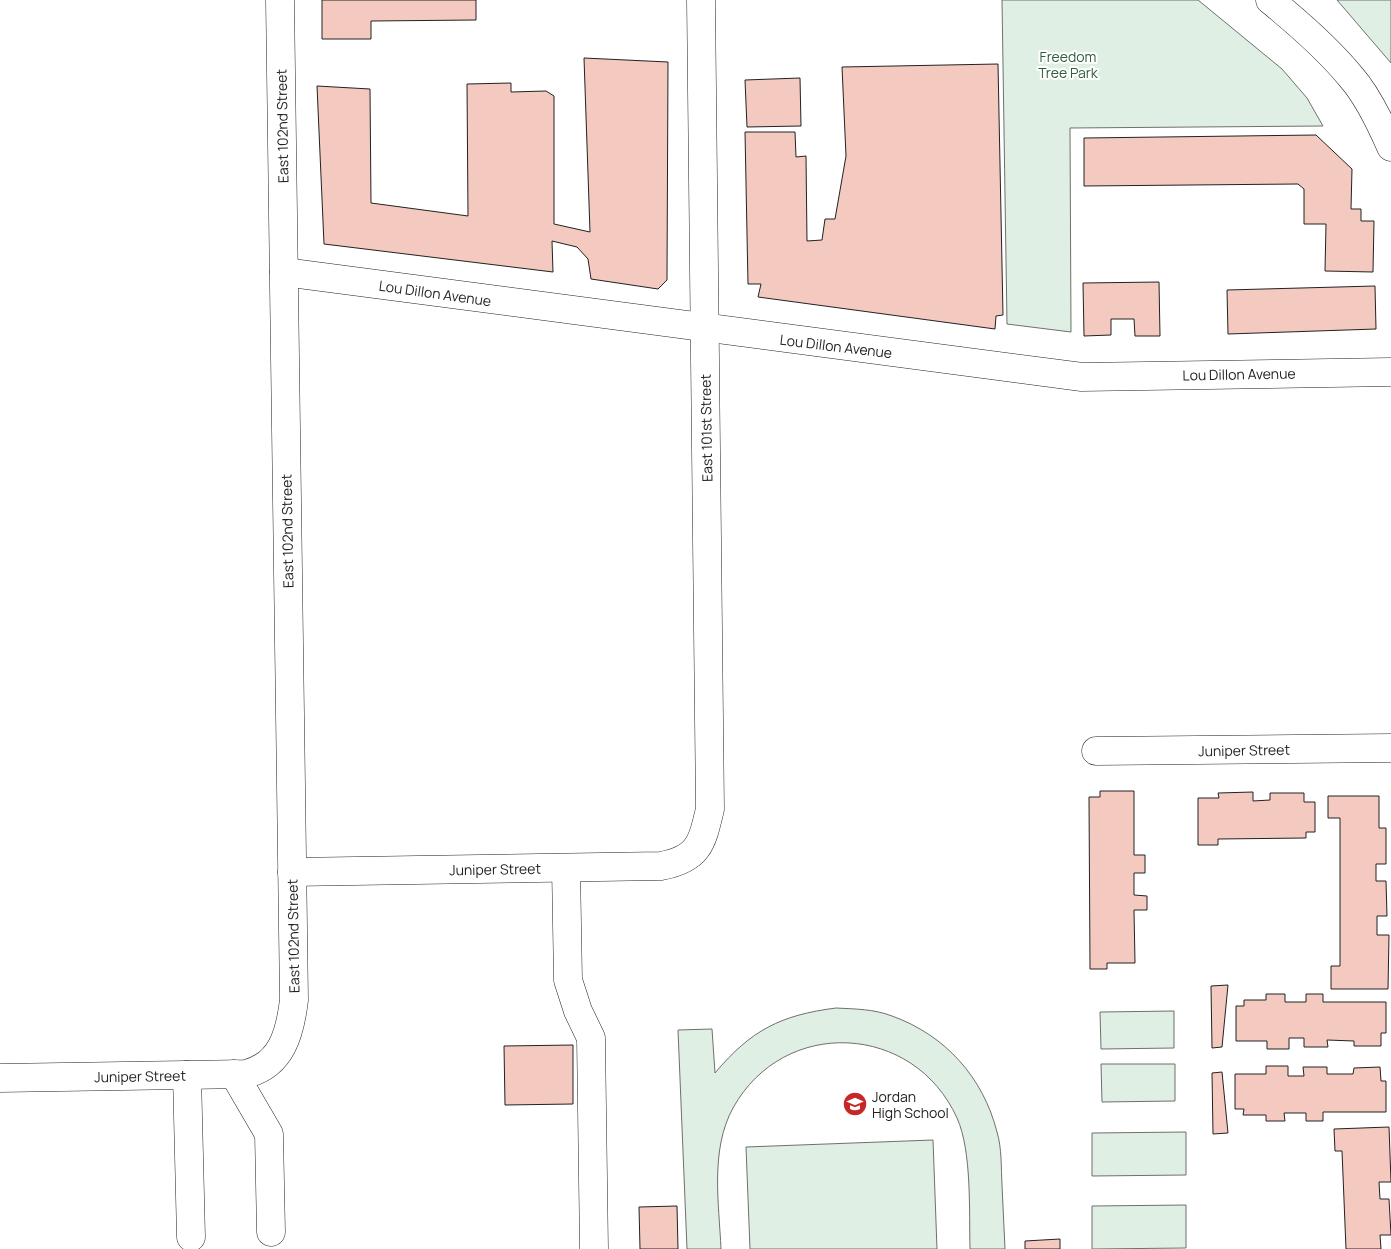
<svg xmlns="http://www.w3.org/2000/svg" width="1391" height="1249" viewBox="0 0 1391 1249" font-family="Manrope,sans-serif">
  <rect width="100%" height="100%" fill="#fff"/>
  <!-- green -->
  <g fill="#e0efe3" stroke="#6f6f6f">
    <path d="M1002 0H1198L1282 69 1307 98 1323 126 1070 128 1071 332 1007 324Z"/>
    <path d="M1337 0H1391V63Z"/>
    <path d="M836 1008C855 1009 874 1009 892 1016 945 1035 983 1077 997 1132 1002 1149 1001 1167 1002 1185 1003 1206 1004 1228 1005 1249H970C969 1212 972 1151 957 1118 914 1023 784 1016 733 1108 710 1150 719 1203 721 1249H687L678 1030 712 1029 715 1073C751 1030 781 1015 836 1008Z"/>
    <path d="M1174 1011V1048L1101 1049 1100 1012Z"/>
    <path d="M1101 1064H1175V1101L1102 1102Z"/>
    <path d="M1186 1132V1175L1092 1176V1133Z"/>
    <path d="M933 1140 937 1249H750L746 1147Z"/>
    <path d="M1186 1205V1248L1092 1249V1206Z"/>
  </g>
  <!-- building -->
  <g fill="#f3c9c0" stroke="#222">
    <path d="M322 0H476V20L371 21V39H322Z"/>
    <path d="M584 58 668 62 667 280 658 289 591 279 588 259 577 247 552 241 553 272 324 244 317 86 370 89 371 203 468 216 467 84 511 83V92L546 91 554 96V224L590 232Z"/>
    <path d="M998 64 1003 315 996 316 995 329 758 297 761 284H748L745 132H795L796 157 806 156 807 241 822 240 825 219H835L846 156 842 67Z"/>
    <path d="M800 78 801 126 747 127 745 80Z"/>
    <path d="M1316 135 1352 169 1351 209H1361V221H1374L1373 272 1325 271 1326 224H1304V189L1298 184 1084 186V138Z"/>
    <path d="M1159 282 1160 336H1135L1134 319H1111V335L1084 336 1083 283Z"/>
    <path d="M1375 286 1376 329 1228 334 1227 290Z"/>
    <path d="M1100 791H1134V855H1145V873H1134V895L1147 896V910H1134L1135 963H1107V969H1090L1089 797H1100Z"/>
    <path d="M1253 792V801L1270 800V793H1304V802H1315V832H1306V838L1218 839V845H1198V798H1219L1218 793Z"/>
    <path d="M1328 796H1379V828H1386V864H1376V881H1386L1387 916H1377V935H1389L1388 989H1331V966H1340V818H1328Z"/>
    <path d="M1228 985 1222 1047 1212 1048 1211 986Z"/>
    <path d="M1266 994H1285V1002H1306V994H1323V1002H1386V1033H1381V1046H1354V1041L1327 1040 1328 1047H1304V1038H1289V1049H1267V1041H1236V1006H1244V1000H1266Z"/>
    <path d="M573 1045V1104L505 1105 504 1046Z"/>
    <path d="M1266 1066H1288V1076H1304L1303 1067H1327V1074H1353L1354 1068 1380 1067 1381 1081H1386V1112H1323V1121H1306V1113H1284L1285 1121H1266V1115H1243L1244 1109H1235V1074H1266Z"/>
    <path d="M1222 1072 1228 1133 1213 1134 1212 1073Z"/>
    <path d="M1389 1127 1391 1182H1379L1380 1199H1389L1391 1235H1380L1381 1249H1346L1342 1151H1335L1334 1129Z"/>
    <path d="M677 1206 678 1249H640L639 1207Z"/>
    <path d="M1060 1239V1249H1025V1241Z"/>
  </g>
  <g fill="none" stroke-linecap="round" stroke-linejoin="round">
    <!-- minor casing -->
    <g stroke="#222" stroke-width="29">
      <g id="minor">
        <path d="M284 272 1082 377 1391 372"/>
        <path d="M1096 751 1391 748"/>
        <path d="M566 868 568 980 578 1011 591 1038 594 1249"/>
        <path d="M292 872 661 866C699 859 702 843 710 809L701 0"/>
        <path d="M234 1074 269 1134 271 1232"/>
        <path d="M187 1075 191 1237"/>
        <path d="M0 1078 246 1074C282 1065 290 1033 294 1000L280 0"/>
      </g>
    </g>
    <!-- major casing -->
    <g stroke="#222" stroke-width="29">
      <path id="major" d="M1270 0C1297 22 1329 50 1351 77 1367 95 1381 124 1391 147"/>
    </g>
    <!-- minor -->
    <use href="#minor" stroke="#fff" stroke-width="28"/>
    <!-- major -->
    <use href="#major" stroke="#fff" stroke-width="28"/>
  </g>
  <!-- icons -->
  <defs>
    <g id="school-disc" transform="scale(1.25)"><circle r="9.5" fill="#c62828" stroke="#fff"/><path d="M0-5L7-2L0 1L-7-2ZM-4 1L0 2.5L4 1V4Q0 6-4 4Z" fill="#fff"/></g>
  </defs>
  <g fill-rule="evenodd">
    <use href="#school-disc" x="855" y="1104"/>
  </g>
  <g text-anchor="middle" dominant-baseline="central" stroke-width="4" stroke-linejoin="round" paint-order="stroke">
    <!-- park labels -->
    <g font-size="14" fill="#2f5e38" stroke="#fff">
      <text x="1068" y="56">Freedom<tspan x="1068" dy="16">Tree Park</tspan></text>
    </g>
    <!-- street labels -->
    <g font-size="14" fill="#222" stroke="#fff">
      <text transform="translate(282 126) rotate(-91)">East 102nd Street</text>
      <text transform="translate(435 293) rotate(8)">Lou Dillon Avenue</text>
      <text transform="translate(836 346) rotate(7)">Lou Dillon Avenue</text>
      <text transform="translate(1239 374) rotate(-1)">Lou Dillon Avenue</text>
      <text transform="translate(706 428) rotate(-91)">East 101st Street</text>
      <text transform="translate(287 531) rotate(-91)">East 102nd Street</text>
      <text transform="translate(1244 750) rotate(-1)">Juniper Street</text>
      <text transform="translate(495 869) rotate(-1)">Juniper Street</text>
      <text transform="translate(293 936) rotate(-91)">East 102nd Street</text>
      <text transform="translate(140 1076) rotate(-1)">Juniper Street</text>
    </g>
    <!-- poi labels -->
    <g font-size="14" fill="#222" stroke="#fff" text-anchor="start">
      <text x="872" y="1096">Jordan<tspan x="872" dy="16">High School</tspan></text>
    </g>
  </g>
</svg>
